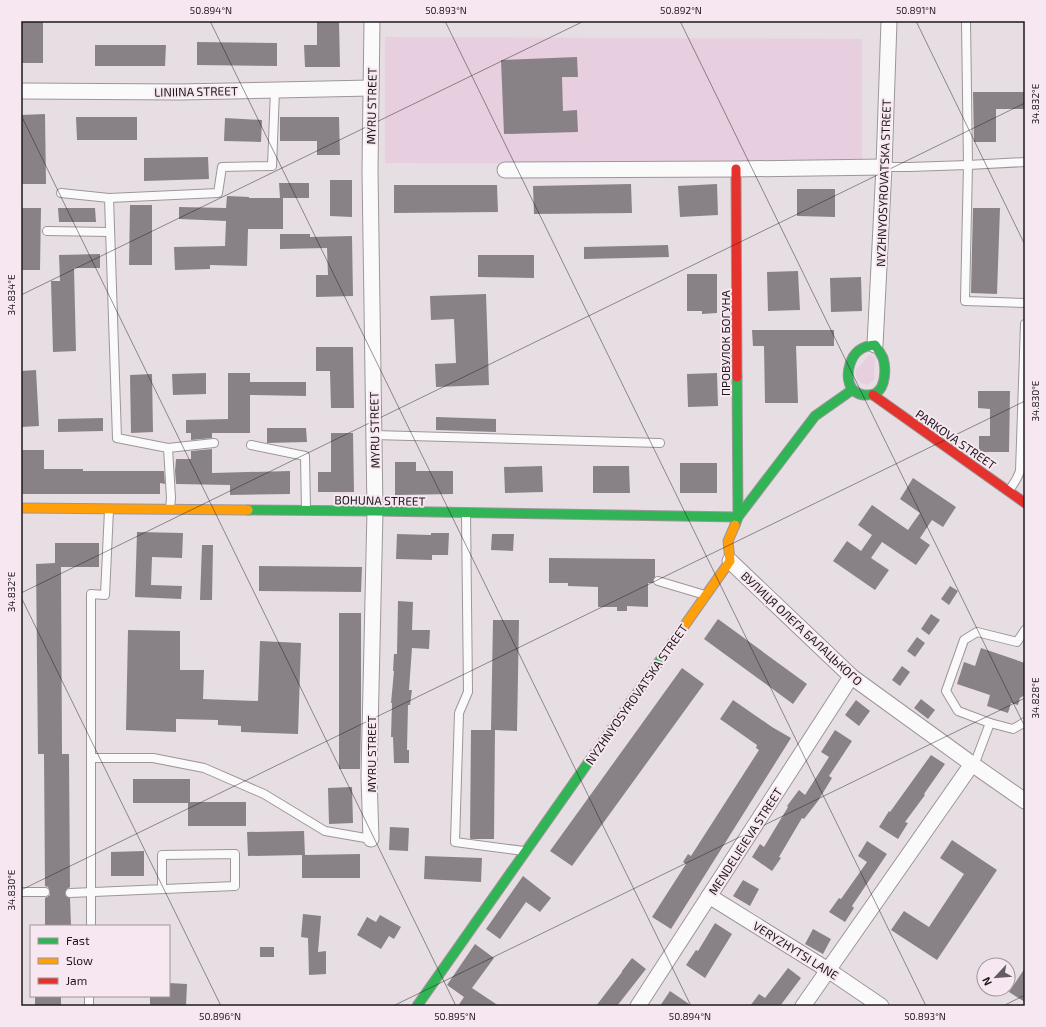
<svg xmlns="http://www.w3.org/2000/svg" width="1046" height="1027" viewBox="0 0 1046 1027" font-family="'Exo 2',sans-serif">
  <rect width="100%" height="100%" fill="#e6dee3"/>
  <!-- green -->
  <g fill="#e8cfe0">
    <path d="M385 37 862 39V165L385 163Z"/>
    <path d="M870 354 875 358 874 380 868 385C860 383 856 381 855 371Z"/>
  </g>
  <!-- building -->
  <g fill="#888286">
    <rect x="21" y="21" width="22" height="42"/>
    <path d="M317 21H339L340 67H305L304 45H317Z"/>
    <path d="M197 42 277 43V66L197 65Z"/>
    <path d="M95 45H166L165 66H95Z"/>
    <path d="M577 57 578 77H562L563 111 577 110 578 132 504 134 501 60Z"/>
    <path d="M973 92H1025V109H996V142H974Z"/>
    <path d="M45 114 46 184H21V115Z"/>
    <path d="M76 117H137V140H77Z"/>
    <path d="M280 117H339L340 155H317V141H280Z"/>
    <path d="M225 118 262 120 261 142 224 141Z"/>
    <path d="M208 157 209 179 144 181V158Z"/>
    <path d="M330 180H352V217L330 216Z"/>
    <path d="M279 183H309V198H283V229H248L247 266 210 265V269L175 270 174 247 225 246 226 221 179 219V207L226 208 227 196 249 197V198H280Z"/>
    <path d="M631 184 632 213 534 214 533 186Z"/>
    <path d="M717 184 718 215 680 217 678 186Z"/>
    <path d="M394 185H497L498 212 394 213Z"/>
    <path d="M797 189H835V217L797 216Z"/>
    <path d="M130 205H152V265H129Z"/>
    <path d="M21 208H41L40 270H21Z"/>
    <path d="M58 208H95L96 222H59Z"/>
    <path d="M973 208H1000L997 294 971 293Z"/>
    <path d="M280 234H310V237L352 236 353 296 316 297V275H328L327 248 280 249Z"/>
    <path d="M668 245 669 257 584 259V247Z"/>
    <path d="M100 254V268H74L76 351 53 352 51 281H60L59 255Z"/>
    <path d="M478 255H534V278L478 277Z"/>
    <path d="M798 271 800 310 768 311 767 272Z"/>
    <path d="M687 274H717V313L702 314V311H687Z"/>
    <path d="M861 277 862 311 831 312 830 278Z"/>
    <path d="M486 294 489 385 436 387 435 364 456 363 454 319 431 320 430 296Z"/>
    <path d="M752 330H834V346H796L798 403H765L764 346H753Z"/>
    <path d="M316 347H353L354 408H331L330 371H316Z"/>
    <path d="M36 370 39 426 21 427V371Z"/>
    <path d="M206 373V394L173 395 172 374Z"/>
    <path d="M228 373H250V382H306V396L250 395V433H212V438L191 440V433H186V420L228 419Z"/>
    <path d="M717 373 718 406 688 407 687 374Z"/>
    <path d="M152 374 153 432 131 433 130 375Z"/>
    <path d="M978 391H1010L1009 452H979V436H990V409L978 408Z"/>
    <path d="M436 417 496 419V432L436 430Z"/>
    <path d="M103 418V431L58 432V419Z"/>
    <path d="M267 428H306L307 442 267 443Z"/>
    <path d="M331 433H353L354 492H318V472H331Z"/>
    <path d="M212 449V473L290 471V494L230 495V485L176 484 175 471 176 459H191V451Z"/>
    <path d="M21 450H44V469H83V471H164L165 484 160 483V494H21Z"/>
    <path d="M395 462H416V471H453V494L395 495Z"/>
    <rect x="680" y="463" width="37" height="30"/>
    <path d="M542 466 543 492 505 493 504 467Z"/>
    <path d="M593 466H629L630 493H593Z"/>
    <path d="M913 478 956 507 943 527 932 520 920 538 930 545 916 565 882 542 871 558 889 570 875 590 833 561 847 541 861 551 872 535 858 525 872 505 908 530 920 513 900 499Z"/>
    <path d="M137 532 183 533 182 558 152 557 151 585 182 586 181 599 135 597Z"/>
    <path d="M431 533H449L448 555H432V560L396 559 397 534 431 535Z"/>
    <path d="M492 534H514L513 551 491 550Z"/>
    <path d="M55 543H99V567H61L62 754H69L70 887 67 889 65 893 66 896 70 898 71 926H45V898L50 895V892L48 887 45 886 44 754H38L36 564 55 563Z"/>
    <path d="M202 545H213L212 600H200Z"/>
    <path d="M549 558 655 559V577L653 580V583H648V607L627 606V611H617V607H598V587L568 586V583H549Z"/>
    <path d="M259 566 362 567 361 592 259 591Z"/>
    <path d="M950 586 958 591 949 605 941 599Z"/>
    <path d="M398 601 413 602 412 630H430L429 649 412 648 409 690H412L410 705H408L407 750H409V763H394L393 737H391L392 703H391L394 671H393L394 654H397Z"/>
    <path d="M339 613H361V727L360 769H339Z"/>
    <path d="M931 614 940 620 929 635 921 629Z"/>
    <path d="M718 619 807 684 793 704 704 639Z"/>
    <path d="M493 620H519L517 731 495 730 494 839H471L470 838 471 730H491Z"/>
    <path d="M128 630 180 631V670H204L203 699 258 701 260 641 301 643 298 734 241 732V726L218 725V720L176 719V732L126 730Z"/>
    <path d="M917 637 925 643 915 657 907 651Z"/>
    <path d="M981 648 1025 663V695L1020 698 1018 705 1011 703 1008 713 987 706 990 695 957 684 964 662 975 666Z"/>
    <path d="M902 666 910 672 900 686 892 680Z"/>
    <path d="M682 668 704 684 572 866 550 851Z"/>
    <path d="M921 699 935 710 928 719 914 708Z"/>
    <path d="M733 700 772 727 791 738 671 929 652 917 686 864 683 862 688 854 691 856 759 750 756 748 757 745 720 719Z"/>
    <path d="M856 700 870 711 859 726 845 715Z"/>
    <path d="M835 730 852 741 829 776 832 778 818 801 804 819 802 818 779 857 781 858 772 871 752 857 760 844 764 847 788 807 787 806 799 790 805 795 829 757 821 752Z"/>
    <path d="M931 755 945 764 924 794 925 795 905 822 908 823 898 839 879 827 889 811 890 812Z"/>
    <path d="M133 779H190V802H246V826H188V803H133Z"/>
    <path d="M352 787 353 823 329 824 328 788Z"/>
    <path d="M390 827 409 828 408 851 389 850Z"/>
    <path d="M304 831 305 855 360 854V878H302V855L248 856 247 832Z"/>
    <path d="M952 840 997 870 937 960 891 930 904 911 929 927 964 874 940 858Z"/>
    <path d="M867 841 887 854 852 906 854 908 845 922 829 912 839 898 841 899 867 862 858 856Z"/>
    <path d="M144 851V876H111V852Z"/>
    <path d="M425 856 482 858 481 882 424 879Z"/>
    <path d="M523 876 551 898 540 912 526 902 500 939 486 929Z"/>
    <path d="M743 880 759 889 750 906 733 896Z"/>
    <path d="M303 914 321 916 318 952 326 951V974L309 975 308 938 301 937Z"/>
    <path d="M380 915 401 927 394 939 389 936 381 949 357 935 367 917 376 922Z"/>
    <path d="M715 923 732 934 705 978 686 965 696 950 698 951Z"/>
    <path d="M813 929 831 939 823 954 805 944Z"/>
    <path d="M475 944 494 958 472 988 499 1006H458L464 997 447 985Z"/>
    <rect x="260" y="947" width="14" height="10"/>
    <path d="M632 958 646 969 617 1006H596L622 972V971Z"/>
    <path d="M788 968 801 978 780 1006H750L759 994 765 998Z"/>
    <path d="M1025 968V1002L1009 992Z"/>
    <path d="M169 983 187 984 186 1006H150V996H169Z"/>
    <path d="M670 991 692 1006H660Z"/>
    <rect x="35" y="996" width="26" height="10"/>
  </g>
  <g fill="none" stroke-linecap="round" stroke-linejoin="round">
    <!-- lane casing -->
    <g stroke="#9c969a" stroke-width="10">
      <g id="lane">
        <path d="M966 21 968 165 1025 162"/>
        <path d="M884 167H909L968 165 965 301 1025 303"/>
        <path d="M61 193 109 198 117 438 168 448 171 498 170 509"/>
        <path d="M109 198 218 193 222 167 272 166 275 90"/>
        <path d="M47 231 110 232"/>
        <path d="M374 435 660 443"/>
        <path d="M251 445 305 456 306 510"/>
        <path d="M168 448 214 443"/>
        <path d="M1009 491 1017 478 1020 471 1025 324"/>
        <path d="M466 513 468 692 459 713 455 842 524 851"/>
        <path d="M658 581 705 595"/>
        <path d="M990 723 958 711 946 691 964 640 977 632 1017 642 1025 630"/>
        <path d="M91 758H153L204 768 264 794 325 831 371 839"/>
        <path d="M972 764 976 760 990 723 1013 729 1025 722"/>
        <path d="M21 892H45"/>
        <path d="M70 893 235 886V854L162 855V889"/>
        <path d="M91 926V594L105 595 109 510"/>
        <path d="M89 1006V996"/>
      </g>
    </g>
    <!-- street casing -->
    <g stroke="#9c969a" stroke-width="17">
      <g id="street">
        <path d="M21 91 180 92 371 88"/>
        <path d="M505 170 736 169 884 167"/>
        <path d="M875 345 884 167 889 21"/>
        <path d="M730 561 852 677 972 764 1025 801"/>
        <path d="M371 839 369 777 375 511 370 170 372 21"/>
        <path d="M709 896 828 970 881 1006"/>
        <path d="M638 1006 847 683 852 677"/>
        <path d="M803 1006 972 764"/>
      </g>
    </g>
    <!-- fast casing -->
    <g stroke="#9c969a" stroke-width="11">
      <g id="fast">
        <path d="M875 345C878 349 881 354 883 358 886 368 886 387 876 393 873 395 868 395 864 395 848 393 846 377 850 364 854 351 862 346 875 345Z"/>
        <path d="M737 377 738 517"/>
        <path d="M248 510 375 511 738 517"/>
        <path d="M735 525 738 517 815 416 852 390"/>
        <path d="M417 1006 663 656"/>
      </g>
    </g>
    <!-- slow casing -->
    <g stroke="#9c969a" stroke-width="11">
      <g id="slow">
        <path d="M21 508 248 510"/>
        <path d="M663 656 730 561 728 541 735 525"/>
      </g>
    </g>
    <!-- jam casing -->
    <g stroke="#9c969a" stroke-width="11">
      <g id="jam">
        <path d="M736 169 737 377"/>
        <path d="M873 395 1025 503"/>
      </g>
    </g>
    <!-- lane -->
    <use href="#lane" stroke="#fbfafb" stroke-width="8"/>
    <!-- street -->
    <use href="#street" stroke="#fbfafb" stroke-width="15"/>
    <!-- fast -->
    <use href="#fast" stroke="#30b455" stroke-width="9"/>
    <!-- slow -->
    <use href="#slow" stroke="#ff9f0a" stroke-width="9"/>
    <!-- jam -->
    <use href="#jam" stroke="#e5322d" stroke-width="9"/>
  </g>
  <!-- ticks -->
  <path fill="none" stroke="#1d181b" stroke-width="1" stroke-opacity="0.45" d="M210 21 691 1006M445 21 926 1006M680 21 1025 727M916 21 1025 245M21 115 456 1006M21 295 584 21M21 593 1025 103M21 597 221 1006M21 890 1025 401M393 1006 1025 698M1003 1006 1025 995"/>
  <g text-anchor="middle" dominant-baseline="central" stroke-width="4" stroke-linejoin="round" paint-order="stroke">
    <!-- street labels -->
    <g font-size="12" fill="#1d181b" stroke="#f7e7f1">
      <text transform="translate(196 91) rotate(-1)">LINIINA STREET</text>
      <text transform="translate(371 106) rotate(-89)">MYRU STREET</text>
      <text transform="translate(883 183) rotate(-88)">NYZHNYOSYROVATSKA STREET</text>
      <text transform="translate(725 343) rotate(-90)">ПРОВУЛОК БОГУНА</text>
      <text transform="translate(374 430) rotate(-91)">MYRU STREET</text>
      <text transform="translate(956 439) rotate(35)">PARKOVA STREET</text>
      <text transform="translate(380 500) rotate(1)">BOHUNA STREET</text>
      <text transform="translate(802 628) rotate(43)">ВУЛИЦЯ ОЛЕГА БАЛАЦЬКОГО</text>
      <text transform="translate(636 694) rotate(-55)">NYZHNYOSYROVATSKA STREET</text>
      <text transform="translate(371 754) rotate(-90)">MYRU STREET</text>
      <text transform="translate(745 841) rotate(-57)">MENDELIEIEVA STREET</text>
      <text transform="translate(796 950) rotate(32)">VERYZHYTSI LANE</text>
    </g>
  </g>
  <!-- border -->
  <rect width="1046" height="1027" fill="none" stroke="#f7e7f1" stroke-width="44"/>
  <!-- legend -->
  <rect x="30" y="925" width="140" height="72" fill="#f7e7f1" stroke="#a0949b"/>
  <rect x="38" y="938" width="20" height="6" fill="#30b455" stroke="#a0949b"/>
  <text x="66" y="945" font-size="12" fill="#1d181b">Fast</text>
  <rect x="38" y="958" width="20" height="6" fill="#ff9f0a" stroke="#a0949b"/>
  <text x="66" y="965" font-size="12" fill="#1d181b">Slow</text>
  <rect x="38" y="978" width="20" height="6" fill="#e5322d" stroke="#a0949b"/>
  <text x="66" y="985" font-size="12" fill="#1d181b">Jam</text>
  <!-- north arrow -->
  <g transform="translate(996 977) rotate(244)"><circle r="19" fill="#f7e7f1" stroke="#a0949b"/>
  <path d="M0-3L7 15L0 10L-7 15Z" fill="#635d61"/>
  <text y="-6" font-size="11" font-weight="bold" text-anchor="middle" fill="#1d181b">N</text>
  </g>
  <rect x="22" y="22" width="1002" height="983" fill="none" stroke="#1d181b" stroke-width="1.5"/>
  <g font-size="10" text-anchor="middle" fill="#1d181b">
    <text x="211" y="14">50.894°N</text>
    <text x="446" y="14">50.893°N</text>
    <text x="681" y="14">50.892°N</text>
    <text x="916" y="14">50.891°N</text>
    <text transform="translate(1035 104) rotate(-90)" y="4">34.832°E</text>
    <text transform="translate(11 295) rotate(-90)" y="4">34.834°E</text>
    <text transform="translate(1035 401) rotate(-90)" y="4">34.830°E</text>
    <text transform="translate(11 592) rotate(-90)" y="4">34.832°E</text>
    <text transform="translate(1035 698) rotate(-90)" y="4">34.828°E</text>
    <text transform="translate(11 890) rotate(-90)" y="4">34.830°E</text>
    <text x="220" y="1020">50.896°N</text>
    <text x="455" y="1020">50.895°N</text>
    <text x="690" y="1020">50.894°N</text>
    <text x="925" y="1020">50.893°N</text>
  </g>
</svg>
